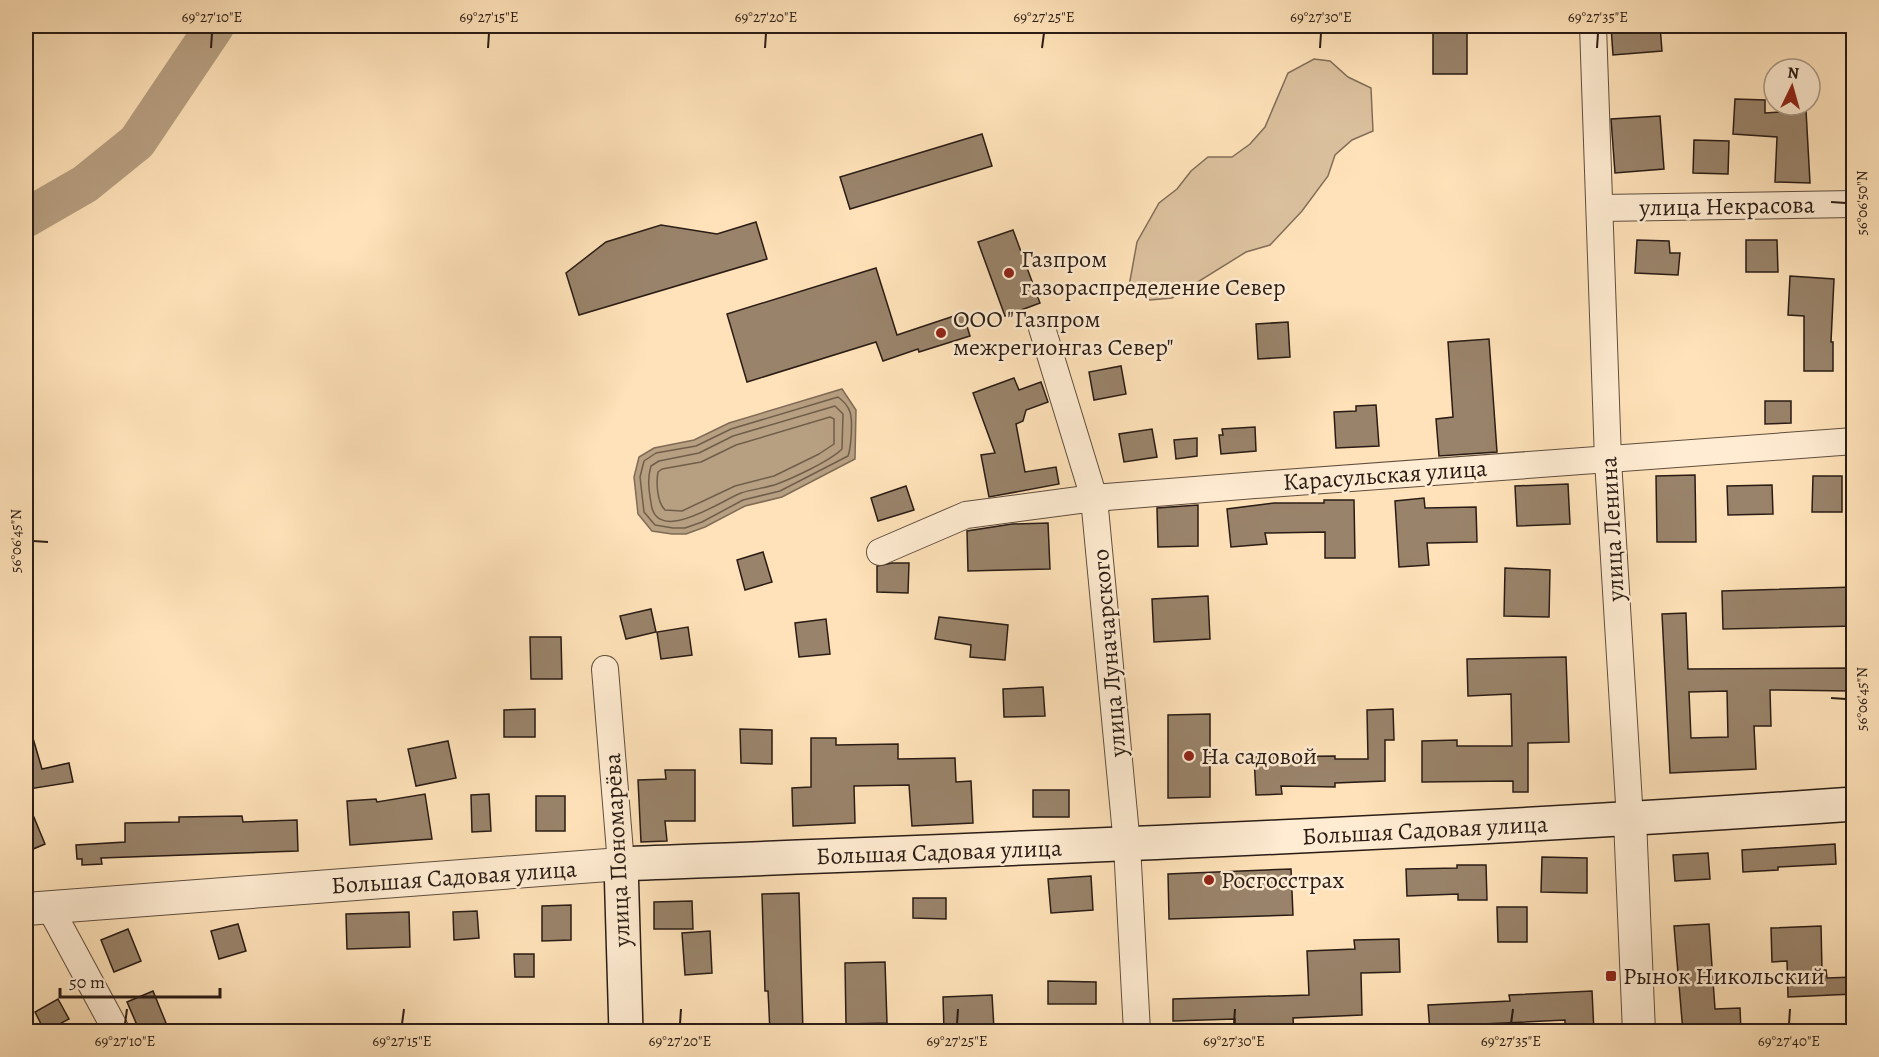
<svg xmlns="http://www.w3.org/2000/svg" width="1879" height="1057" viewBox="0 0 1879 1057" font-family="Alegreya,serif">
  <rect width="100%" height="100%" fill="#ffe2b9"/>
  <filter id="stains"><feTurbulence type="fractalNoise" baseFrequency=".00333" numOctaves="4"/><feColorMatrix values="0 0 0 0 .2 0 0 0 0 .09 0 0 0 0 .02 0 0 0 .5 -.17"/></filter>
  <radialGradient id="worn" r=".72"><stop offset=".6" stop-color="#630" stop-opacity="0"/><stop offset="1" stop-color="#630" stop-opacity=".3"/></radialGradient>
  <!-- green -->
  <path fill="#dbc09d" stroke="#826e59" stroke-width="1.5" d="M1314 59 1330 61 1348 77 1371 88 1373 131 1352 140 1335 155 1328 176 1302 211 1270 245 1246 252 1172 298 1150 300 1129 286 1137 242 1159 203 1177 189 1191 171 1208 157H1232L1250 144 1265 127 1288 73Z"/>
  <!-- water -->
  <path fill="#b79f81" stroke="#7f6b56" stroke-width="1.5" d="M842 389 856 410 855 459 782 497 745 506 705 527 686 534H672L652 531 638 514 634 477 639 457 654 448 694 440 729 423Z"/>
  <g fill="none" stroke-linecap="round" stroke-linejoin="round">
    <!-- shore -->
    <g stroke="#705e4b" stroke-width="1.5">
      <path d="M838 397C842 400 848 406 850 412 853 421 851 448 848 456L780 491 743 500 702 522 685 528H673L655 525 644 512 640 477 644 461 656 453 696 446 731 429Z"/>
      <path d="M835 406 843 414 842 449C830 461 793 478 777 484 766 488 753 489 741 493 724 499 656 547 651 503 649 490 647 479 651 466L659 461 699 453 733 436Z"/>
      <path d="M830 417 834 419V444L819 454 774 476 735 486 682 511 665 510C657 502 656 483 658 472L662 469 701 462 736 445Z"/>
    </g>
    <!-- river -->
    <path stroke="#b79f81" stroke-width="39" d="M26 218 85 184 137 142 215 26"/>
  </g>
  <!-- building -->
  <g fill="#99836a" stroke="#2a1c15" stroke-width="1.5" fill-rule="evenodd">
    <rect x="1433" y="26" width="34" height="48"/>
    <path d="M1611 26H1660L1662 51 1613 55Z"/>
    <path d="M1735 99 1765 100V113L1806 110 1810 183 1775 182 1777 137 1733 134Z"/>
    <path d="M1660 116 1664 169 1615 173 1611 119Z"/>
    <path d="M982 134 992 166 850 209 840 177Z"/>
    <path d="M1694 140 1729 141 1728 174 1693 173Z"/>
    <path d="M756 222 767 259 579 315 566 273 606 242 661 225 717 234Z"/>
    <path d="M1013 230 1040 303 1005 316 978 242Z"/>
    <path d="M1637 240 1669 241 1670 253H1680L1678 275 1635 273Z"/>
    <path d="M1746 240H1777L1778 272H1746Z"/>
    <path d="M876 268 897 335 963 313 970 336 919 352 918 349 883 361 876 342 747 382 727 314Z"/>
    <path d="M1790 276 1834 279 1831 342H1833V371H1804V316L1788 315Z"/>
    <path d="M1288 322 1290 357 1258 359 1256 324Z"/>
    <path d="M1489 339 1497 452 1439 456 1436 419 1453 417 1448 342Z"/>
    <path d="M1121 366 1126 394 1094 400 1089 372Z"/>
    <path d="M1014 378 1019 390 1041 382 1048 402 1026 410 1023 421 1016 424 1025 472 1056 467 1059 484 989 497 981 455 995 453 973 393Z"/>
    <path d="M1765 401H1791V423L1765 424Z"/>
    <path d="M1376 405 1379 446 1336 448 1334 412 1356 411V406Z"/>
    <path d="M1255 427 1256 451 1221 454 1219 435H1223L1222 429Z"/>
    <path d="M1152 429 1157 457 1124 462 1119 434Z"/>
    <path d="M1197 438V456L1176 459 1174 440Z"/>
    <path d="M1695 475 1696 542H1657L1656 476Z"/>
    <path d="M1813 476H1842V512H1812Z"/>
    <path d="M1568 484 1570 524 1517 526 1515 486Z"/>
    <path d="M1772 485 1773 514 1728 515 1727 486Z"/>
    <path d="M906 486 914 510 878 521 871 498Z"/>
    <path d="M1424 498 1425 508 1476 507 1477 542 1427 543 1429 565 1399 567 1395 501Z"/>
    <path d="M1324 500H1354L1355 558H1325V532L1265 533 1267 544 1231 547 1227 509 1274 503H1324Z"/>
    <path d="M1198 505V546L1158 547 1157 508Z"/>
    <path d="M1048 523 1050 569 968 571 967 531 1012 524Z"/>
    <path d="M763 552 772 582 745 590 737 560Z"/>
    <path d="M892 563H909L908 593 877 592V566Z"/>
    <path d="M1505 568 1550 570 1549 617 1504 616Z"/>
    <path d="M1854 587V626L1723 629 1722 591Z"/>
    <path d="M1208 596 1210 639 1154 642 1152 599Z"/>
    <path d="M651 609 656 632 626 639 620 616Z"/>
    <path d="M1686 613 1688 669 1851 668V691L1770 690 1771 726H1754L1756 769 1670 773 1662 614ZM1727 691 1728 737 1691 738 1689 692Z"/>
    <path d="M939 617 1008 625 1005 660 970 657 971 645 935 639Z"/>
    <path d="M826 619 830 654 799 657 795 623Z"/>
    <path d="M688 627 692 655 661 659 657 632Z"/>
    <path d="M530 637H561L562 679H531Z"/>
    <path d="M1566 657 1569 742 1528 743V792H1513V781L1422 782V741L1457 740V746H1512L1511 694 1468 696 1467 659Z"/>
    <path d="M1043 687 1045 716 1004 717 1003 689Z"/>
    <path d="M535 709V737H504V710Z"/>
    <path d="M1393 709 1394 740H1385V781L1335 783V787L1281 786 1282 794 1256 795 1254 757 1335 756V759H1368L1367 710Z"/>
    <path d="M1210 714V797L1168 798V715Z"/>
    <path d="M30 728 42 769 69 763 73 782 29 789 26 777V729Z"/>
    <path d="M740 729 772 730V764L741 763Z"/>
    <path d="M811 738H836V745L898 744V759L955 758 956 782 971 781 973 823 912 826 909 785 854 786 855 823 793 826 792 788 811 787Z"/>
    <path d="M448 741 456 778 416 786 408 749Z"/>
    <path d="M665 770H695V821H665L667 841 641 842 638 780 666 779Z"/>
    <rect x="1033" y="790" width="36" height="27"/>
    <path d="M425 794 432 839 350 845 347 801 376 799 377 802Z"/>
    <path d="M489 794 491 831 472 832 471 795Z"/>
    <rect x="536" y="796" width="29" height="35"/>
    <path d="M26 798 45 844 26 852Z"/>
    <path d="M242 816 243 822 297 820 298 851 101 858 102 864 82 865V859H77L76 845 125 842V823L179 822V817Z"/>
    <path d="M1835 844 1836 864 1778 867V870L1743 872 1742 850Z"/>
    <path d="M1708 853 1710 879 1675 881 1673 855Z"/>
    <path d="M1542 857 1587 858V893L1541 892Z"/>
    <path d="M1457 865H1486L1487 900H1458V894L1407 896 1406 869 1457 868Z"/>
    <path d="M1291 869 1293 915 1169 919 1168 874Z"/>
    <path d="M1091 876 1093 910 1051 913 1048 879Z"/>
    <path d="M799 893 803 1032H770L768 991H765L762 894Z"/>
    <path d="M913 898H946V919L913 918Z"/>
    <path d="M692 901 693 929H654V902Z"/>
    <path d="M571 905V940L542 941V906Z"/>
    <path d="M1497 907H1527V942H1498Z"/>
    <path d="M477 911 479 938 454 940 453 912Z"/>
    <path d="M409 912 410 947 347 949 346 914Z"/>
    <path d="M238 924 246 951 219 959 211 931Z"/>
    <path d="M1709 924 1715 1009 1740 1008 1741 1032H1683L1674 926Z"/>
    <path d="M1821 926 1822 970H1826L1827 978 1854 977V994L1788 997 1787 961 1772 962 1771 928Z"/>
    <path d="M128 929 141 961 114 972 101 940Z"/>
    <path d="M710 931 712 973 685 975 682 933Z"/>
    <path d="M1399 939 1400 972 1361 973 1362 1015 1293 1018 1294 1032H1235V1019L1173 1021V999L1309 995 1307 951 1355 949 1354 940Z"/>
    <path d="M514 954H534V977H515Z"/>
    <path d="M885 962 887 1023 846 1024 845 963Z"/>
    <path d="M1048 981 1096 982V1004H1048Z"/>
    <path d="M153 991 166 1023 145 1032H140L127 1002Z"/>
    <path d="M1592 991 1594 1032H1565V1020L1482 1024V1032H1430L1428 1005 1510 1001 1509 995Z"/>
    <path d="M992 995 994 1029 944 1031 943 997Z"/>
    <path d="M58 999 69 1019 45 1032 35 1012Z"/>
  </g>
  <g fill="none" stroke-linecap="round" stroke-linejoin="round">
    <!-- minor casing -->
    <g stroke="#5f4e3e" stroke-width="28">
      <g id="minor">
        <path d="M1593 26 1608 460 1630 820"/>
        <path d="M1600 208 1854 204"/>
        <path d="M1042 328 1094 498C1347 477 1600 460 1854 441"/>
        <path d="M880 552 966 515 1094 498 1127 845 1137 1032"/>
        <path d="M605 669 621 864"/>
        <path d="M50 908 117 1032"/>
      </g>
    </g>
    <!-- tertiary casing -->
    <g stroke="#5f4e3e" stroke-width="34">
      <g id="tertiary">
        <path d="M1630 820 1639 1032"/>
        <path d="M26 909 621 864"/>
      </g>
    </g>
    <!-- secondary casing -->
    <g stroke="#2a1c15" stroke-width="36">
      <path id="secondary" d="M626 1032 621 864C1032 848 1443 833 1854 804"/>
    </g>
    <!-- minor -->
    <use href="#minor" stroke="#ffecd2" stroke-width="26"/>
    <!-- tertiary -->
    <use href="#tertiary" stroke="#ffecd2" stroke-width="32"/>
    <!-- secondary -->
    <use href="#secondary" stroke="#ffecd2" stroke-width="33"/>
  </g>
  <!-- ticks -->
  <path fill="none" stroke="#2a1c15" stroke-width="2" d="M211 48 212 33M488 48 489 33M765 48 766 33M1042 48 1044 33M1320 48 1321 33M1597 48 1598 33M1831 202 1846 203M33 541 48 542M1831 698 1846 699M125 1024 127 1009M402 1024 404 1009M680 1024 681 1009M957 1024 958 1009M1234 1024 1235 1009M1511 1024 1513 1009M1789 1024 1790 1009"/>
  <!-- markers -->
  <g fill="#8f2418" stroke="#ffecd2" stroke-width="2">
    <circle cx="1009" cy="273" r="6"/>
    <circle cx="941" cy="333" r="6"/>
    <circle cx="1189" cy="756" r="6"/>
    <circle cx="1209" cy="880" r="6"/>
    <rect x="1605" y="970" width="12" height="12" rx="3"/>
  </g>
  <g text-anchor="middle" dominant-baseline="central" stroke-width="5" stroke-linejoin="round" paint-order="stroke">
    <!-- street labels -->
    <g font-size="24" fill="#2a1c15" stroke="#ffecd2">
      <text transform="translate(1727 206) rotate(-1)">улица Некрасова</text>
      <text transform="translate(1385 475) rotate(-4)">Карасульская улица</text>
      <text transform="translate(1612 529) rotate(-93)">улица Ленина</text>
      <text transform="translate(1109 653) rotate(-95)">улица Луначарского</text>
      <text transform="translate(1425 830) rotate(-3)">Большая Садовая улица</text>
      <text transform="translate(617 850) rotate(-93)">улица Пономарёва</text>
      <text transform="translate(939 852) rotate(-2)">Большая Садовая улица</text>
      <text transform="translate(454 877) rotate(-4)">Большая Садовая улица</text>
    </g>
    <!-- poi labels -->
    <g font-size="24" fill="#2a1c15" stroke="#ffecd2" text-anchor="start">
      <text x="1021" y="259">Газпром<tspan x="1021" dy="28">газораспределение Север</tspan></text>
      <text x="953" y="319">ООО "Газпром<tspan x="953" dy="28">межрегионгаз Север"</tspan></text>
      <text x="1201" y="756">На садовой</text>
      <text x="1221" y="880">Росгосстрах</text>
      <text x="1623" y="976">Рынок Никольский</text>
    </g>
  </g>
  <!-- margin -->
  <rect width="1879" height="1057" fill="none" stroke="#ffe2b9" stroke-width="66"/>
  <!-- north arrow -->
  <g transform="translate(1792 87) rotate(5)"><circle r="28" fill="#ffecd2" stroke="#aa9986" stroke-width="1.5"/>
  <path d="M0-4.5L10 22L0 15L-10 22Z" fill="#8f2418"/>
  <text y="-9" font-size="16" font-weight="bold" text-anchor="middle" fill="#2a1c15">N</text>
  </g>
  <!-- scale -->
  <path d="M60 988v9h160v-9" fill="none" stroke="#2a1c15" stroke-width="3"/>
  <text x="69" y="988" font-size="18" fill="#2a1c15" stroke="#ffecd2" stroke-width="4.5" paint-order="stroke">50 m</text>
  <rect x="33" y="33" width="1813" height="991" fill="none" stroke="#2a1c15" stroke-width="2"/>
  <g font-size="15" text-anchor="middle" fill="#2a1c15">
    <text x="212" y="22">69°27'10"E</text>
    <text x="489" y="22">69°27'15"E</text>
    <text x="766" y="22">69°27'20"E</text>
    <text x="1044" y="22">69°27'25"E</text>
    <text x="1321" y="22">69°27'30"E</text>
    <text x="1598" y="22">69°27'35"E</text>
    <text transform="translate(1862 203) rotate(-90)" y="5">56°06'50"N</text>
    <text transform="translate(16 541) rotate(-90)" y="5">56°06'45"N</text>
    <text transform="translate(1862 699) rotate(-90)" y="5">56°06'45"N</text>
    <text x="125" y="1046">69°27'10"E</text>
    <text x="402" y="1046">69°27'15"E</text>
    <text x="680" y="1046">69°27'20"E</text>
    <text x="957" y="1046">69°27'25"E</text>
    <text x="1234" y="1046">69°27'30"E</text>
    <text x="1511" y="1046">69°27'35"E</text>
    <text x="1789" y="1046">69°27'40"E</text>
  </g>
  <rect width="100%" height="100%" filter="url(#stains)"/>
  <rect width="100%" height="100%" fill="url(#worn)"/>
</svg>
